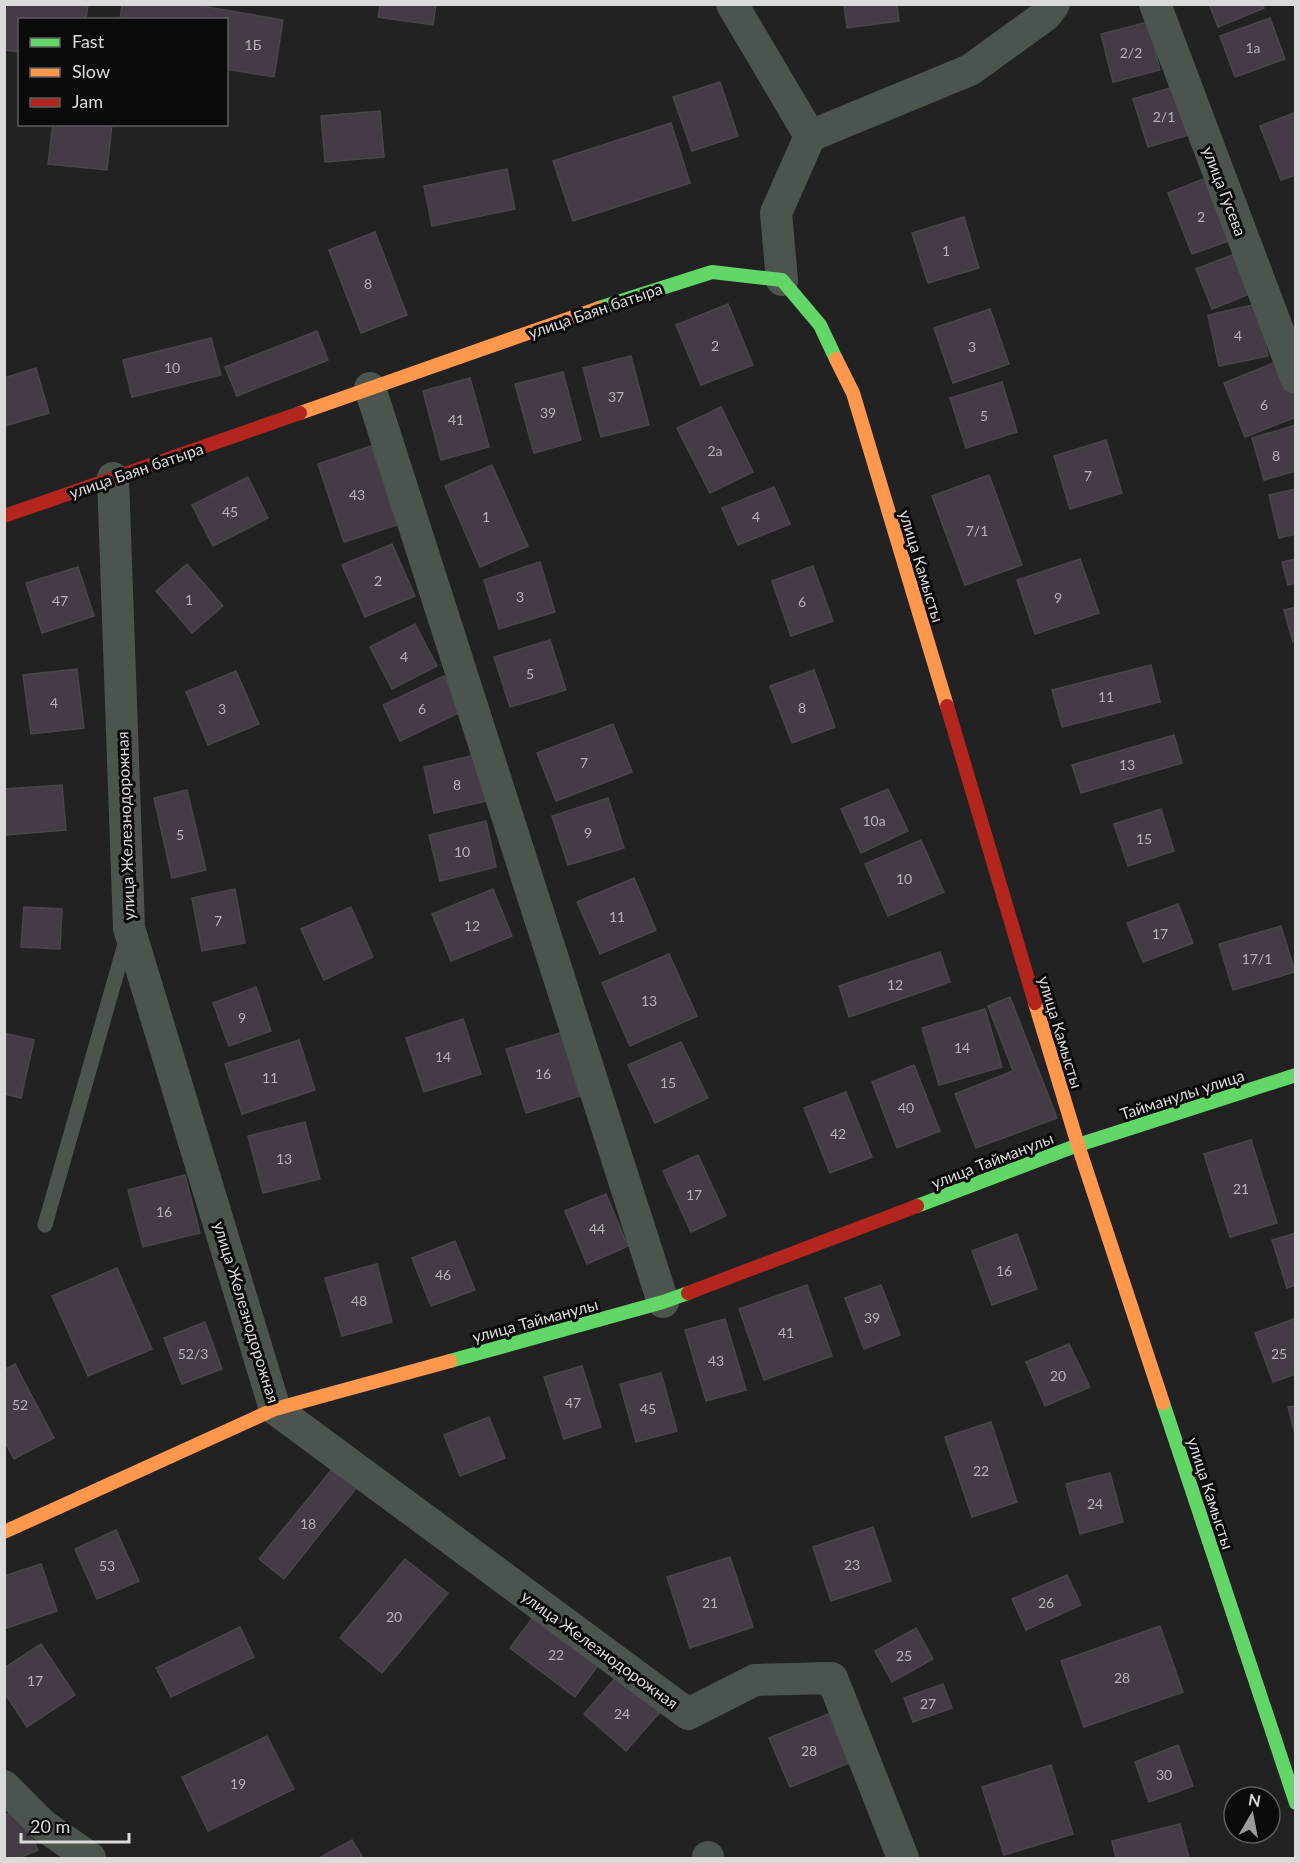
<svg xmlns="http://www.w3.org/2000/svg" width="1300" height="1863" viewBox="0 0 1300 1863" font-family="Lato,sans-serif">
  <rect width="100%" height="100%" fill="#222223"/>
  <!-- building -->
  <g fill="#453b47" stroke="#474747" stroke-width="1.5">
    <path d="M4 4H88L86 20H20V52L4 50Z"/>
    <path d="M122 4H190L283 20 274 77 226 69V20H120Z"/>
    <path d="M380 4H436L433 25 378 17Z"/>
    <path d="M844 4H897L899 21 847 28Z"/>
    <path d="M1209 4H1262L1264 8 1218 27Z"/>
    <path d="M1270 18 1285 59 1235 77 1220 36Z"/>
    <path d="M1148 22 1160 70 1113 82 1101 34Z"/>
    <path d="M720 82 738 136 692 151 673 97Z"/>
    <path d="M1180 85 1195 133 1148 147 1133 99Z"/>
    <path d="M380 111 384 157 325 162 321 116Z"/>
    <path d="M1296 112V175L1281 180 1260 126Z"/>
    <path d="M671 123 690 183 573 221 553 161Z"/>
    <path d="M53 124H112L107 170 48 164Z"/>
    <path d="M507 169 515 209 432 226 424 186Z"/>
    <path d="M1211 176 1234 239 1192 254 1168 193Z"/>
    <path d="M964 217 979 268 928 283 912 233Z"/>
    <path d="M375 232 407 315 361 333 329 250Z"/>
    <path d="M1237 253 1252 293 1212 309 1196 269Z"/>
    <path d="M728 304 753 365 701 385 676 325Z"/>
    <path d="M1257 304 1268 356 1219 366 1208 315Z"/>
    <path d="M990 309 1009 364 953 383 934 328Z"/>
    <path d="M317 331 328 360 237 396 225 367Z"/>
    <path d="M211 338 221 375 132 397 123 360Z"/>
    <path d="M631 356 649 425 601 437 583 368Z"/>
    <path d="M1283 359 1296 392V417L1245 437 1224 383Z"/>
    <path d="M36 368 49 413 5 426 4 378Z"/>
    <path d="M563 372 581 440 534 453 515 384Z"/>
    <path d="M470 378 489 447 441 460 423 391Z"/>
    <path d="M1002 382 1017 432 966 448 950 398Z"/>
    <path d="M721 407 753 472 710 493 677 428Z"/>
    <path d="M1296 425V471L1264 480 1252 438Z"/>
    <path d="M1106 440 1122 493 1070 509 1054 456Z"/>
    <path d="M371 446 397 525 344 542 318 464Z"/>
    <path d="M492 465 528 546 480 567 445 486Z"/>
    <path d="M989 475 1022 565 965 585 932 496Z"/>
    <path d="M248 477 268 518 213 546 192 505Z"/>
    <path d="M774 487 790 524 738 545 722 508Z"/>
    <path d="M1296 489V534L1279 538 1269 495Z"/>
    <path d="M392 544 415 596 365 617 342 565Z"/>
    <path d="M1080 559 1099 613 1035 634 1017 580Z"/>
    <path d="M1296 559V583L1288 585 1282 562Z"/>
    <path d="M540 562 555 612 499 629 484 580Z"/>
    <path d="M187 564 223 606 192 633 156 591Z"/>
    <path d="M813 566 833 621 791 636 772 581Z"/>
    <path d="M78 567 94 616 42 633 26 583Z"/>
    <path d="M1296 607V641L1293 642 1284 610Z"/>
    <path d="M415 624 437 666 392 689 370 647Z"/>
    <path d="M550 640 566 690 510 707 494 657Z"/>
    <path d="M1151 665 1160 702 1062 727 1052 690Z"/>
    <path d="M77 669 84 728 31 734 23 675Z"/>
    <path d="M814 670 835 727 792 743 770 686Z"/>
    <path d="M236 671 259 724 208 745 186 692Z"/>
    <path d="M444 676 461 712 400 741 383 705Z"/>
    <path d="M613 724 632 772 556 801 537 753Z"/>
    <path d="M1174 735 1182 763 1081 793 1072 765Z"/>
    <path d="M480 754 491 800 434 813 424 767Z"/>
    <path d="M62 785 66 830 6 835 4 789Z"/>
    <path d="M888 789 908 831 861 853 841 809Z"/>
    <path d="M187 790 206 870 172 878 154 798Z"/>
    <path d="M608 798 624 848 568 865 552 816Z"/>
    <path d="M1161 809 1174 851 1128 866 1114 824Z"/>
    <path d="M486 821 496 867 440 881 429 835Z"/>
    <path d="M921 840 944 892 888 916 865 864Z"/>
    <path d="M634 878 656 930 600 954 577 902Z"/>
    <path d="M235 889 245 943 202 951 192 898Z"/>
    <path d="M493 889 512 936 451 961 432 914Z"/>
    <path d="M1178 904 1193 943 1143 962 1127 923Z"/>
    <path d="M24 907 62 909 60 949 21 947Z"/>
    <path d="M351 907 373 957 324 980 301 929Z"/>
    <path d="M1281 926 1295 972 1233 990 1219 944Z"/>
    <path d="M940 952 950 982 849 1017 839 986Z"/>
    <path d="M669 954 697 1016 630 1046 602 983Z"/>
    <path d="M256 987 271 1031 229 1046 213 1003Z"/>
    <path d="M1010 997 1057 1118 976 1148 955 1094 1013 1071 988 1006Z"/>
    <path d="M985 1009 1002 1067 939 1085 922 1028Z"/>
    <path d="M463 1019 481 1074 424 1092 406 1038Z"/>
    <path d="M4 1033 34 1040 21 1098 4 1094Z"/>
    <path d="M560 1033 580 1096 526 1113 506 1049Z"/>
    <path d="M299 1040 315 1090 242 1114 225 1064Z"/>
    <path d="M681 1042 708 1098 655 1123 628 1065Z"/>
    <path d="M914 1065 940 1131 897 1148 872 1082Z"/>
    <path d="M846 1092 872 1157 830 1173 804 1108Z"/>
    <path d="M305 1122 320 1179 263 1193 248 1136Z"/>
    <path d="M1251 1140 1277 1223 1230 1237 1204 1154Z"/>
    <path d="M698 1155 726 1216 691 1232 663 1171Z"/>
    <path d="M185 1175 200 1233 143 1247 128 1190Z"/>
    <path d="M606 1194 628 1246 587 1264 565 1211Z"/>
    <path d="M1296 1233V1285L1287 1288 1272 1240Z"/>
    <path d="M1017 1234 1037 1289 992 1305 972 1251Z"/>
    <path d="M455 1241 475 1290 431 1306 412 1258Z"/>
    <path d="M377 1264 392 1322 342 1336 325 1278Z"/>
    <path d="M117 1268 152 1349 88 1376 52 1296Z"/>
    <path d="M807 1285 832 1356 764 1380 739 1309Z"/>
    <path d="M881 1285 900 1335 864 1349 845 1298Z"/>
    <path d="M1296 1318V1374L1273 1382 1255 1333Z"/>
    <path d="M725 1319 746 1390 706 1401 685 1330Z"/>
    <path d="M205 1322 222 1369 182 1384 164 1338Z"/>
    <path d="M1069 1344 1090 1387 1045 1406 1026 1362Z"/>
    <path d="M15 1364 54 1438 14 1459 4 1440V1370Z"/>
    <path d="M582 1366 601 1427 564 1439 544 1377Z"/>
    <path d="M661 1373 677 1431 636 1442 620 1384Z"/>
    <path d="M1296 1406V1438L1288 1407Z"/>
    <path d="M489 1417 505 1458 460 1476 444 1435Z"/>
    <path d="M991 1422 1017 1502 972 1517 945 1437Z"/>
    <path d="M333 1468 357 1487 284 1579 259 1559Z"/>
    <path d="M1110 1473 1123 1522 1080 1534 1066 1484Z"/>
    <path d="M873 1527 891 1581 831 1601 813 1547Z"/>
    <path d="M116 1530 139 1581 97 1599 75 1549Z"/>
    <path d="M730 1557 753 1627 690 1648 667 1577Z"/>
    <path d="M405 1559 448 1593 382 1673 340 1638Z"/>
    <path d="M41 1564 57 1611 4 1629V1576Z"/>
    <path d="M1067 1575 1081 1605 1026 1630 1012 1599Z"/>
    <path d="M537 1612 602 1660 575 1697 510 1648Z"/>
    <path d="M1160 1626 1183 1692 1084 1727 1061 1661Z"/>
    <path d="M240 1627 254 1657 171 1697 156 1668Z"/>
    <path d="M916 1628 933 1659 892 1682 875 1651Z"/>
    <path d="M41 1644 75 1695 27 1727 4 1692V1668Z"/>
    <path d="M618 1675 660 1712 626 1751 584 1714Z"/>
    <path d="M943 1684 952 1708 913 1722 904 1698Z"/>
    <path d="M828 1714 849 1763 790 1787 769 1738Z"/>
    <path d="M267 1736 294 1789 208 1831 182 1777Z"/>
    <path d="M1178 1745 1193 1786 1149 1802 1135 1762Z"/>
    <path d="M1051 1765 1073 1834 1004 1855 982 1787Z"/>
    <path d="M18 1809 38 1850 19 1858H4V1816Z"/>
    <path d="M1180 1824 1189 1858H1116L1112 1841Z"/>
    <path d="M352 1840 363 1858H319Z"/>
  </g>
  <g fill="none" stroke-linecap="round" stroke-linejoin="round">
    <!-- lane -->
    <path stroke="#4b554e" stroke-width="15" d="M45 1225 127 937"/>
    <!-- street -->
    <g stroke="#4b554e" stroke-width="32">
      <path d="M732 4 810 136"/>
      <path d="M1155 4 1296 378"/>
      <path d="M782 280 776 213 810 136 970 70 1046 15 1054 4"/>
      <path d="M370 388 663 1302"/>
      <path d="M113 478 129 928 275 1409 688 1714 755 1680 832 1678 903 1858"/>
      <path d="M4 1786 44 1826 90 1858"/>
      <path d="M708 1857V1858"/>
    </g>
    <!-- fast -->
    <g stroke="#63d668" stroke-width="14">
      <path d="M599 308 712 272 782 280 820 325 836 359"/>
      <path d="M917 1206 1078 1145 1296 1075"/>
      <path d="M450 1361 663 1302 688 1293"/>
      <path d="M1163 1403 1296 1803"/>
    </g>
    <!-- slow -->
    <g stroke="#ff974d" stroke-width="14">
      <path d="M836 359 853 393 947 706"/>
      <path d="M300 413 599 308"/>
      <path d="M1035 1003 1078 1145 1163 1403"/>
      <path d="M4 1532 275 1409 450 1361"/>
    </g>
    <!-- jam -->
    <g stroke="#b3261e" stroke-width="14">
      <path d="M4 516 300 413"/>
      <path d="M947 706 1035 1003"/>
      <path d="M688 1293 917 1206"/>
    </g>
  </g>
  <g text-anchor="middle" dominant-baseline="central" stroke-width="6" stroke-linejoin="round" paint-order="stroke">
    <!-- number labels -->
    <g font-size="14" fill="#b5b2b6">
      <text x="253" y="44">1Б</text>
      <text x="1253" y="47">1а</text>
      <text x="1131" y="52">2/2</text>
      <text x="1164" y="116">2/1</text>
      <text x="1201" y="216">2</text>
      <text x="946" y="250">1</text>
      <text x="368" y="283">8</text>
      <text x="1238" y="335">4</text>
      <text x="715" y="345">2</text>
      <text x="972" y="346">3</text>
      <text x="172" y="367">10</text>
      <text x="616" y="396">37</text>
      <text x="1264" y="404">6</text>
      <text x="548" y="412">39</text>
      <text x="984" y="415">5</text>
      <text x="456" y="419">41</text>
      <text x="715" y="450">2а</text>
      <text x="1276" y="455">8</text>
      <text x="1088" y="475">7</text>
      <text x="357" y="494">43</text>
      <text x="230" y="511">45</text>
      <text x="486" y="516">1</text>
      <text x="756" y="516">4</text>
      <text x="977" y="530">7/1</text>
      <text x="378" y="580">2</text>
      <text x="520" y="596">3</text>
      <text x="1058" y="597">9</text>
      <text x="189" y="599">1</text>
      <text x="60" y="600">47</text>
      <text x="802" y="601">6</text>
      <text x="404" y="656">4</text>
      <text x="530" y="673">5</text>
      <text x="1106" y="696">11</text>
      <text x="54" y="702">4</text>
      <text x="802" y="707">8</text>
      <text x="222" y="708">3</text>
      <text x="422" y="708">6</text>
      <text x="584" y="762">7</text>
      <text x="1127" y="764">13</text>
      <text x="457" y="784">8</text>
      <text x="874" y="820">10а</text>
      <text x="588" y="832">9</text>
      <text x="180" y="834">5</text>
      <text x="1144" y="838">15</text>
      <text x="462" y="851">10</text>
      <text x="904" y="878">10</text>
      <text x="617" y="916">11</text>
      <text x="218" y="920">7</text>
      <text x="472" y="925">12</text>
      <text x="1160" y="933">17</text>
      <text x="1257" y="958">17/1</text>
      <text x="895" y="984">12</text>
      <text x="649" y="1000">13</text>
      <text x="242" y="1017">9</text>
      <text x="962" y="1047">14</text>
      <text x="443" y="1056">14</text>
      <text x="543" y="1073">16</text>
      <text x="270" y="1077">11</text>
      <text x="668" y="1082">15</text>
      <text x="906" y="1107">40</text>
      <text x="838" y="1133">42</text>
      <text x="284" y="1158">13</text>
      <text x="1241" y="1188">21</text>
      <text x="694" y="1194">17</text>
      <text x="164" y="1211">16</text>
      <text x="597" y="1228">44</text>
      <text x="1004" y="1270">16</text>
      <text x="443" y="1274">46</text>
      <text x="359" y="1300">48</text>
      <text x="872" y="1317">39</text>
      <text x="786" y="1332">41</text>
      <text x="193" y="1353">52/3</text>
      <text x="1279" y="1353">25</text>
      <text x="716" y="1360">43</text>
      <text x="1058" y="1375">20</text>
      <text x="573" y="1402">47</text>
      <text x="20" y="1404">52</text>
      <text x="648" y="1408">45</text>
      <text x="981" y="1470">22</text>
      <text x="1095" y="1503">24</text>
      <text x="308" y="1523">18</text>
      <text x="852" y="1564">23</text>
      <text x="107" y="1565">53</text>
      <text x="710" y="1602">21</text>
      <text x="1046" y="1602">26</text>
      <text x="394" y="1616">20</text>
      <text x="556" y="1654">22</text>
      <text x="904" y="1655">25</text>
      <text x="1122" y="1677">28</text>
      <text x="35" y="1680">17</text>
      <text x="928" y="1703">27</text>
      <text x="622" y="1713">24</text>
      <text x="809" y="1750">28</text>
      <text x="1164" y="1774">30</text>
      <text x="238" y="1783">19</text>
    </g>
    <!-- street labels -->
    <g font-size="16" fill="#dadadb" stroke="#0b0b0c">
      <text transform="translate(1225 191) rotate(69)">улица Гусева</text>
      <text transform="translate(595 310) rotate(-19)">улица Баян батыра</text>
      <text transform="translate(136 470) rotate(-19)">улица Баян батыра</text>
      <text transform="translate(922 566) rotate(73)">улица Камысты</text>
      <text transform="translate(125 826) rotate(-92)">улица Железнодорожная</text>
      <text transform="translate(1061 1032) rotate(73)">улица Камысты</text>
      <text transform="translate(1182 1094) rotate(-18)">Тайманулы улица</text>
      <text transform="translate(992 1160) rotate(-21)">улица Тайманулы</text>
      <text transform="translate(247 1312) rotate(73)">улица Железнодорожная</text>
      <text transform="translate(535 1320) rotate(-15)">улица Тайманулы</text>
      <text transform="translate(1211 1493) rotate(72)">улица Камысты</text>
      <text transform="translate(600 1649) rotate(36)">улица Железнодорожная</text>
    </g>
  </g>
  <!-- border -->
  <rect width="1300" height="1863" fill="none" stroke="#dadadb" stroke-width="12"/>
  <!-- legend -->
  <rect x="18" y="18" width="210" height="108" fill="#0b0b0c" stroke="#5e5e5f" stroke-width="1.5"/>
  <rect x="30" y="38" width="30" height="9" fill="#63d668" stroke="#5e5e5f" stroke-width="1.5"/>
  <text x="72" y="48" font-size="18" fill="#dadadb">Fast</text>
  <rect x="30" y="68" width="30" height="9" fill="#ff974d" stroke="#5e5e5f" stroke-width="1.5"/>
  <text x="72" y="78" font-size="18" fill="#dadadb">Slow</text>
  <rect x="30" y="98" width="30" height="9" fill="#b3261e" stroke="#5e5e5f" stroke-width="1.5"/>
  <text x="72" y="108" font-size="18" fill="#dadadb">Jam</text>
  <!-- north arrow -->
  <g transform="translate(1252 1815) rotate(10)"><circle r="28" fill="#0b0b0c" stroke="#5e5e5f" stroke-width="1.5"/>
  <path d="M0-4.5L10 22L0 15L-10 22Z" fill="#9a9a9b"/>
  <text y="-9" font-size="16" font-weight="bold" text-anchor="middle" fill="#dadadb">N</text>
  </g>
  <!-- scale -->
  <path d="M21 1833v9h108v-9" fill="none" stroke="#dadadb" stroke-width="3"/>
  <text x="30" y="1833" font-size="18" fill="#dadadb" stroke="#0b0b0c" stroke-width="4.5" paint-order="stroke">20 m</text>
</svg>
